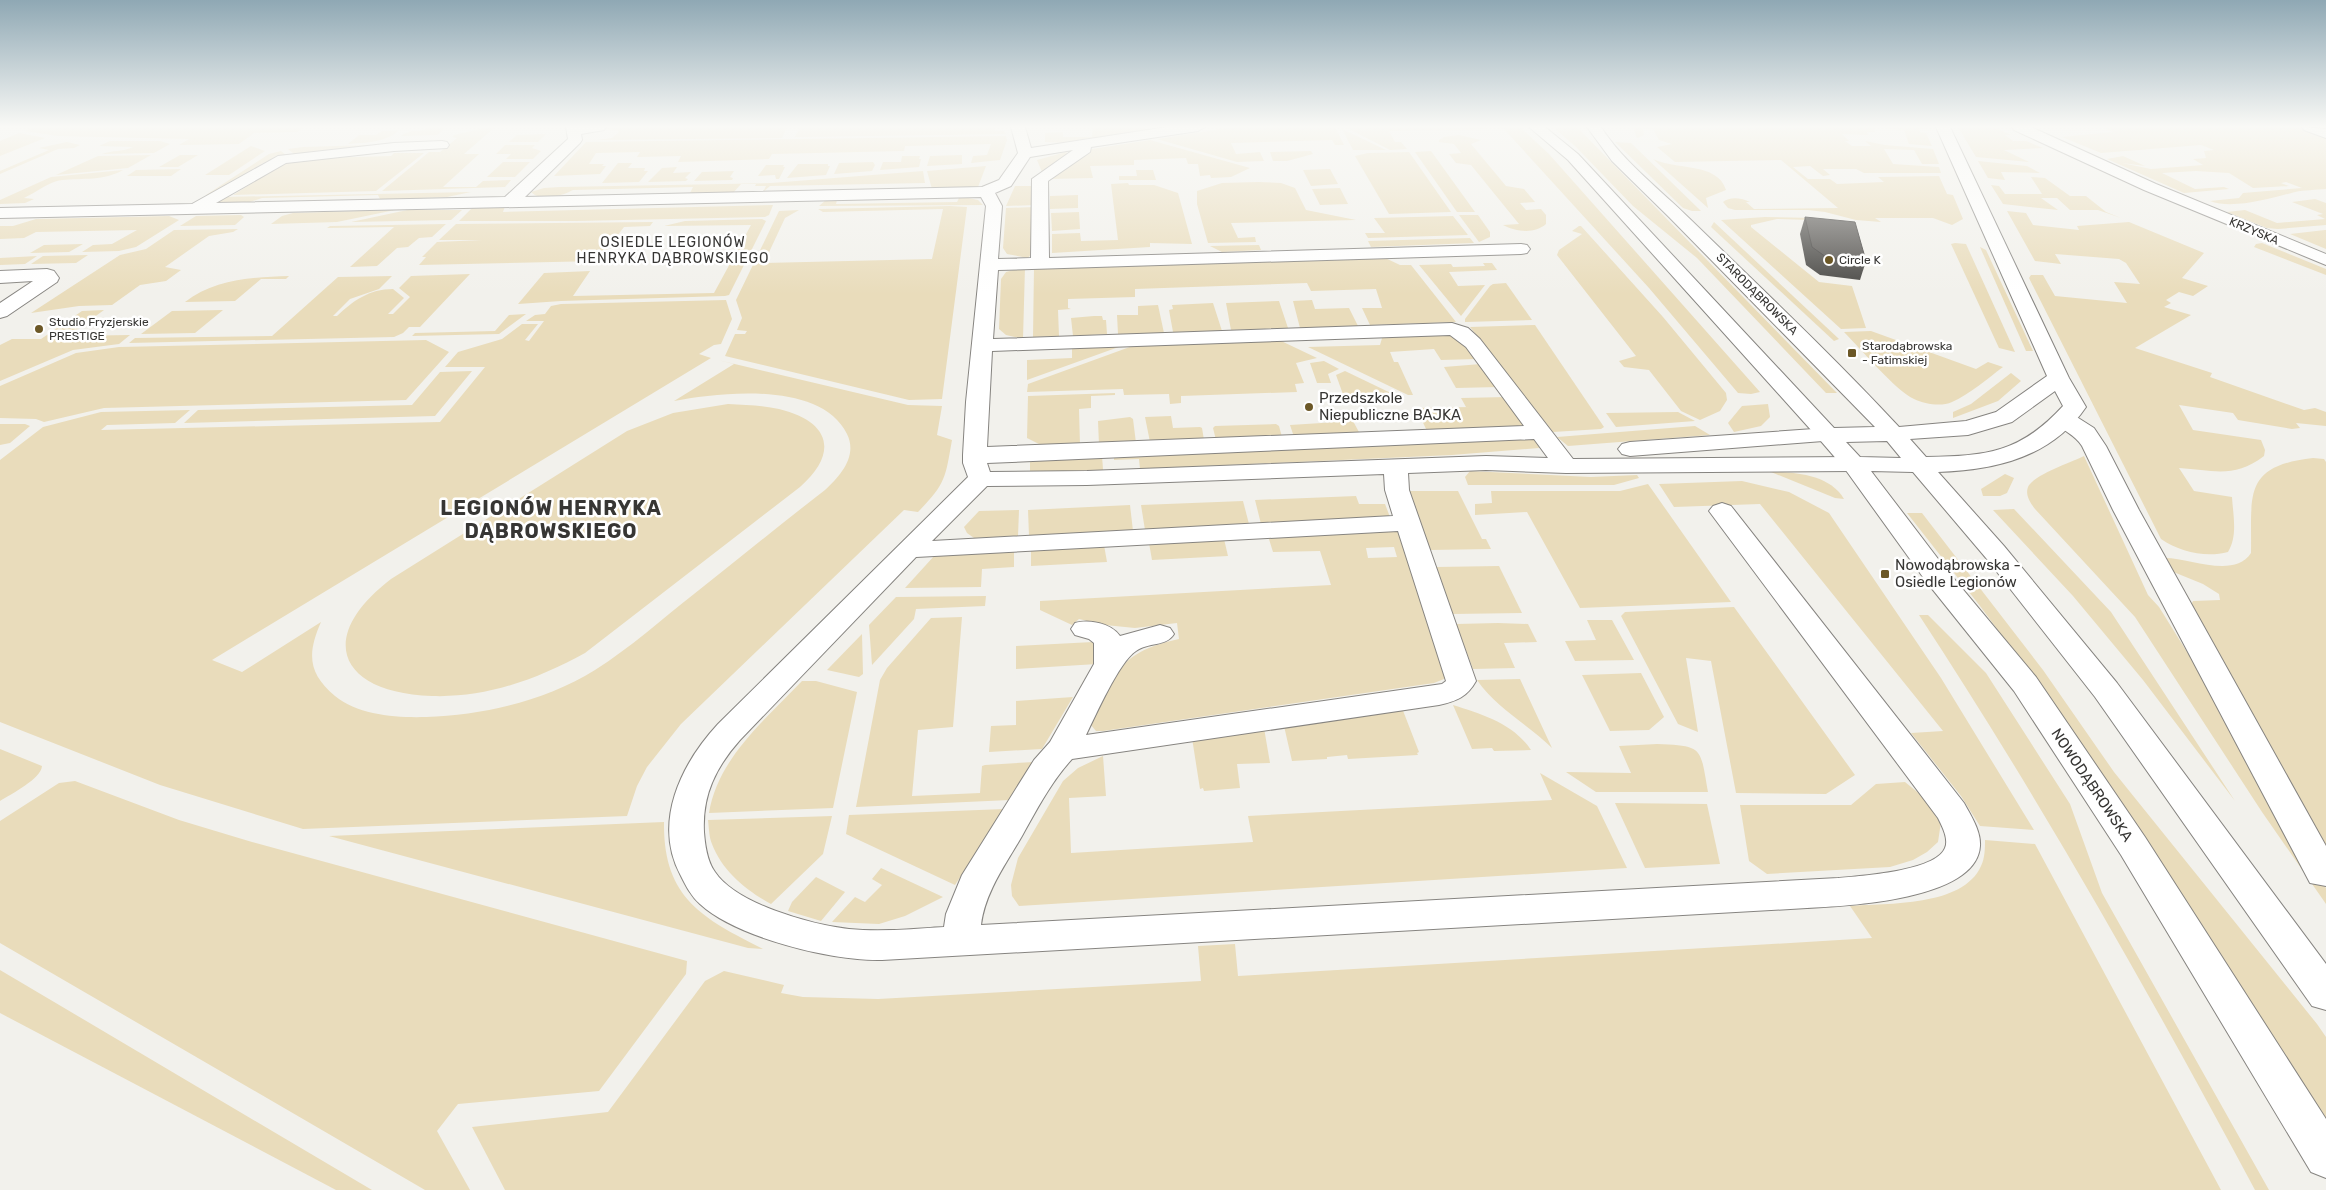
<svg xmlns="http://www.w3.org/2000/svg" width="2326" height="1190" viewBox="0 0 2326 1190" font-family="Rubik,sans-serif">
  <rect width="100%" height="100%" fill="#f2f1ec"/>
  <!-- green -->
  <g fill="#e9dcbb" fill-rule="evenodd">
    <path d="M34 127H305L297 132 254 133 239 144 179 145 189 139 58 136 25 131Z"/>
    <path d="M429 127H446L437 135 401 136C413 127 420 134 429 127Z"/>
    <path d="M488 127H495L464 154H479L443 187H476L483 181 511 180 505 187 382 191 429 152H440L457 138 452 137 454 135Z"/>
    <path d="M616 127H787L782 138 597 140 612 138 619 132 617 130 608 129Z"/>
    <path d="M800 127H994L995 131H1004L1006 134 795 137Z"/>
    <path d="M1093 127H1144L1149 131 1067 143 1045 142V133L1063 132V137H1092Z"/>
    <path d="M1233 127H1335L1344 145H1335L1332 140 1231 143 1236 154 1260 152 1264 161 1237 162 1157 139Z"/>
    <path d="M1345 127H1486L1488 129 1389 131 1395 142H1401L1407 149 1390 150Z"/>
    <path d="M1495 127H1520L1549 154 1760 392 1751 394 1738 393 1649 288 1504 129Z"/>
    <path d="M1553 127H1577L1837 393H1826L1697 258 1633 206 1576 147Z"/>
    <path d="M1633 127H1924L1925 129H1919L1920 132 1926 133 1932 146 1909 144 1904 130 1874 127 1875 132H1867L1868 135 1842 134 1849 141H1845L1852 146H1871L1865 141 1885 145 1933 149 1939 164H1922L1914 150 1884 149 1893 164 1939 167 1941 173H1864L1856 169H1823L1830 175 1823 176 1810 166 1793 167 1808 179H1830L1837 184 1884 182 1878 177 1939 176 1947 194 1953 195 1963 219 1952 225 1933 218H1875L1881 222 1856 220 1825 212 1808 210H1735L1728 208 1723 202C1730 196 1742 198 1750 202H1746L1754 209 1838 208 1781 160 1675 162 1657 147 1672 144 1659 140 1653 129H1643L1644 135 1637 138Z"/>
    <path d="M1958 127H1994L2011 135H2005L2013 141H2026L2043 148 2004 150 2029 162 1976 157Z"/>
    <path d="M2102 127H2303L2326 136V189C2316 190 2304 190 2295 192 2272 198 2233 210 2210 201L2239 198 2243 193 2302 188 2286 182 2281 183 2289 186 2253 188 2229 173 2196 171 2162 173 2195 189 2224 187 2229 189 2184 193 2107 159 2123 156 2145 166 2122 163 2151 169 2203 165 2193 159 2206 158 2204 151 2214 150 2201 145 2101 153 2062 137 2113 132Z"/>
    <path d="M1342 129 1386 150H1353Z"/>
    <path d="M399 130C388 142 364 143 348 144L359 135H376L382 131Z"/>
    <path d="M19 133 45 138 0 156V141Z"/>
    <path d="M546 134 538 142H509L517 135Z"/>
    <path d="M1459 135 1481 140 1471 144 1506 186 1524 189 1535 202 1520 203 1526 210 1541 209 1546 215V224C1535 234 1516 232 1503 225L1519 224 1471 165 1456 163 1449 154 1461 153 1454 144 1439 142V140L1444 137Z"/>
    <path d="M1006 136 1007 140 1000 160 971 163 973 156 987 155 991 144 905 146 904 151 772 154 769 159 678 162 681 156 637 157 640 152 596 153 589 164H604L602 166H606L600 174 554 176 586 142Z"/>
    <path d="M1150 140 1250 168 1231 177 1211 178 1210 175 1200 176 1198 164H1188L1186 158 1134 160V165L1090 166 1093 178 1049 179V177L1092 149Z"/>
    <path d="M110 141H160L170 144 154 153 102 154C113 150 123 152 133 147L99 146Z"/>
    <path d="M67 142 80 145 74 148 58 149 0 174V171L49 150 39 148Z"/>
    <path d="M1615 142 1631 143 1701 211H1692L1683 208Z"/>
    <path d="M369 145 375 147 294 154 288 149 303 147Z"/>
    <path d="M505 145H535L532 148 541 151 533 159H506L511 154H496Z"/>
    <path d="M251 146 265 151 229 175H205Z"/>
    <path d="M281 151 287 156 263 163 211 195H206L269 154Z"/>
    <path d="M1311 151 1313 154 1287 161H1273L1270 152Z"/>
    <path d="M1431 151 1475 212H1457L1415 152Z"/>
    <path d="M1066 152 1069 155 1042 172 1037 160Z"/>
    <path d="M1409 152 1451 212 1389 214 1355 156 1368 153Z"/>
    <path d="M394 153H424L376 191 233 195 286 162 317 158 391 156Z"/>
    <path d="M151 155 128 168 56 175 98 156Z"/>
    <path d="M180 155H198L178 167H159Z"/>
    <path d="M962 155V164L927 166 930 156Z"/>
    <path d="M902 156H920L919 159H921L919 167 880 170 883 162H901Z"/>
    <path d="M1653 159C1674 170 1718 162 1726 190L1706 198 1708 208Z"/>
    <path d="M1978 161 2027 166 2040 173 2001 172 2005 180 1988 178Z"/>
    <path d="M503 162H530L515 177H487Z"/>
    <path d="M873 162 875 165 872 171 834 174 839 163Z"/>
    <path d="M618 163H632L628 168H645L644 171H648L639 182 602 183Z"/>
    <path d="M798 164H828V166H830L826 175 787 178Z"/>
    <path d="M766 165H784L783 167H785L779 179H776L775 175 758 176Z"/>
    <path d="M986 166 978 187 932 189 927 171Z"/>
    <path d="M677 167 673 173 691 172 685 178 688 179 686 181 648 182 662 168Z"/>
    <path d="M181 169 171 176H127L136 170Z"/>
    <path d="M1330 169 1338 184 1311 186 1303 170Z"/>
    <path d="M123 170C104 181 83 178 62 180 48 182 37 192 24 198L34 199 25 203 0 204V200L51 177Z"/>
    <path d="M1136 170H1153L1156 180H1119V176H1137Z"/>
    <path d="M734 171 730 177 733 178 732 180 694 181 702 172Z"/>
    <path d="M923 171 925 183 770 186 763 192 766 186H755L756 184H741L733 193H690L693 187 573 190C562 196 541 202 531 192L544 188 560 187 771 183Z"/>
    <path d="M2031 177 2045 178 2070 196H2086L2106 212 2121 218 2098 210H2070L2057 198H2041L2058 210 2003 204 1991 185 1999 186 2005 194H2042Z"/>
    <path d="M1258 182 1281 183 1295 188 1306 210 1356 220 1231 223 1238 238 1255 237 1256 242 1208 243 1197 204V191L1222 183Z"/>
    <path d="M1128 183 1129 185H1154L1178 193 1192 244 1150 243V247L1052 253V234L1080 233 1081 241 1118 240 1111 184Z"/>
    <path d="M1015 186H1035V205L1006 206Z"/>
    <path d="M1340 188 1348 204 1320 205 1312 189Z"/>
    <path d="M471 192 447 197 419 198 415 200 381 201 378 195 262 198 244 204 222 205 218 200 223 197Z"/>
    <path d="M1078 195V208L1050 209V196Z"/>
    <path d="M960 196 978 200 983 205 819 206 826 200H837L836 204 957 202Z"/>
    <path d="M2315 199 2326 203V225L2278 229 2267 228 2227 212 2245 210 2277 223 2325 219 2317 215 2323 214 2292 202Z"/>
    <path d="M773 205 769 215 765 217 577 221H459L474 206H505L503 212Z"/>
    <path d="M950 206 967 207 942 399 909 400 725 356 735 334H745L747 331 737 330 742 318 736 300 779 211 799 210 785 218 764 263 932 259 943 209 823 212 818 209Z"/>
    <path d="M1034 207V251L1028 258 1007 254 1003 248 1006 208Z"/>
    <path d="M412 209 411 210H462L451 220 351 222Z"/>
    <path d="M395 210 337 222 271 224 282 216 293 213Z"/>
    <path d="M2007 211 2026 213 2033 225 2079 230 2077 226 2129 222 2204 253 2182 278 2208 286 2193 296 2179 292 2166 300 2171 303 2164 307 2191 315 2135 348 2212 373 2210 377 2304 410 2315 408 2326 412V426L2296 423 2300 428 2292 429 2238 420 2233 413 2179 405 2193 430 2261 440 2265 450 2264 456C2234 479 2213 470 2179 468L2194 491 2232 497C2233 515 2238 536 2228 552 2206 558 2180 552 2161 539L2029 278 2031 275H2043L2055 296 2127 303 2114 282 2140 284 2126 263 2119 259 2055 254 2061 264 2035 261Z"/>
    <path d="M1079 212 1080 229 1052 231 1051 213Z"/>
    <path d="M241 215 244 217 235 225 180 226 196 216Z"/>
    <path d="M1459 215H1478L1490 232V237L1479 242Z"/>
    <path d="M169 216 179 220 136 247 119 251 82 252 93 245 112 244 137 230 36 232 24 238 0 239V226H13L36 219Z"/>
    <path d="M1453 216 1468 235 1368 238 1365 233H1385L1374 218Z"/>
    <path d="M1765 217 1815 218 1810 220 1777 219 1751 225V227L1819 282 1852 286 1866 328 1841 329 1721 220Z"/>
    <path d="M762 219 766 221 729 295 725 296 561 301 518 304 544 273 590 271 573 296 714 293 751 225 664 226 685 221Z"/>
    <path d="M653 222 650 226 624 227 598 261 419 265 426 257H422L437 242 482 240H439L456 224Z"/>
    <path d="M1714 222 1839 339 1834 341 1711 227Z"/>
    <path d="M446 224 432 237 419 238 408 247 397 248 377 266 350 267 394 227 327 228 330 226Z"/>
    <path d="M1579 226H1581L1663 317 1726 393 1727 400 1720 411 1700 420 1681 411 1649 370 1624 367 1619 361 1636 356 1557 255 1559 250 1582 234 1572 231Z"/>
    <path d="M238 229 233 232 209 236 165 267 181 270 166 281 140 285 112 305 79 306 31 313 120 255 146 249 174 230Z"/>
    <path d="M2326 230V249L2290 234 2325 230Z"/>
    <path d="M1470 238 1474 243 1371 247 1368 241Z"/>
    <path d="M1955 243 1966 244 2015 352 1999 348 1951 244Z"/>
    <path d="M2262 243 2326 269V275L2254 247 2256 244Z"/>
    <path d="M83 244 69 252 30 253 44 245Z"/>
    <path d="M1259 245 1261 250 1222 252 1210 246Z"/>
    <path d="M1980 247 1986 250 2033 351H2026Z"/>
    <path d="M88 255 76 263 31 264 43 256Z"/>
    <path d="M37 256 25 264 0 265V258Z"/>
    <path d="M1381 256 1400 265H1411L1456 322 1370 325 1362 308H1382L1376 289 1311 291 1307 283 1135 289V297L1068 299V308L1071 309 1058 310 1059 336 1033 337 1034 267Z"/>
    <path d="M1483 263H1492L1497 270 1449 272 1458 286 1485 285 1461 316 1419 265 1451 264 1453 267 1485 266Z"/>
    <path d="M1025 267 1023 339 1006 335 999 329 1001 279 1006 272Z"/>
    <path d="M470 274 420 327H409L403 333 394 337 129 343 135 338 272 336 338 277 392 276 379 289 350 299 333 316H337C353 301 369 289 393 289L404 298 388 314H393L410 297 399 288 411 276Z"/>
    <path d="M289 276 286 279H261L235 301 185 302C214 279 253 277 289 276Z"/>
    <path d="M1506 283 1532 320 1465 322V319L1490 286 1493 284Z"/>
    <path d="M726 300 732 319 721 344 714 345 699 354 711 358 212 660 242 672 321 622C307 654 308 673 335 696 358 715 397 718 426 717 484 715 545 701 595 670 630 648 662 619 694 594 738 559 781 524 825 490 840 476 858 456 847 434 821 381 721 392 674 401L734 364 718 360 908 405 942 406 937 435 952 440C945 479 946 483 918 512L904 510 681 724 647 767 637 786 627 816 303 829 160 785 0 722V460L43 427 101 412 190 410 175 423 107 425 101 430 440 422 485 367H445L458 352 502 339 522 324H538L525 340 529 341 544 321H526L535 315 545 314 551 306 561 304Z"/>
    <path d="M1312 300 1315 309 1349 308 1358 326 1300 328 1293 301Z"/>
    <path d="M1279 301 1288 328 1231 330 1226 303Z"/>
    <path d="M1213 303 1222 331 1173 332 1169 310 1173 309 1172 305Z"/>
    <path d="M1158 305 1164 333 1118 334 1117 315H1138V306Z"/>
    <path d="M104 310 68 336 130 335 119 344 73 350 0 381V345L12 339H41L82 311Z"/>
    <path d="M223 310 195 333 141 334 172 311Z"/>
    <path d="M526 314 499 334 412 336 415 333 495 331 509 315Z"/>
    <path d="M1094 316H1102L1103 320H1106L1107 334 1073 336 1071 318Z"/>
    <path d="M1535 325 1604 427 1601 429 1553 432 1470 327Z"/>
    <path d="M1871 331 1976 369 1988 362 2003 367C1987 379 1970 394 1952 402 1941 407 1925 404 1914 399 1895 390 1861 349 1844 332Z"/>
    <path d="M1442 332 1463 341 1477 359 1441 360 1434 349 1390 352 1394 362H1398L1413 395H1408L1308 347 1380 345 1383 335Z"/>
    <path d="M1277 339 1317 358 1296 363 1304 383 1295 384 1297 392 1181 396V403L1170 404 1169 394 1124 395 1123 389 1027 392 1028 384 1138 344Z"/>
    <path d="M426 340 449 352 406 400 104 408 44 422 36 419 0 418V386L76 353 119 347Z"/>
    <path d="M1127 344 1027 380V360L1072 358V346Z"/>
    <path d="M1324 361 1339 369 1328 374 1331 383H1317L1310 363Z"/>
    <path d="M1481 364 1499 387 1456 388 1444 367Z"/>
    <path d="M472 371 435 416 184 423 198 410 412 405 440 372Z"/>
    <path d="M1345 371 1397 396 1344 397 1336 375Z"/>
    <path d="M2011 373 2021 381 1998 401 1953 418V412L1971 404Z"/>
    <path d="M1115 393V395L1091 396V408L1079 409 1080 445 1043 446 1027 438 1028 396Z"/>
    <path d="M1507 397 1526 421 1521 428 1427 431 1416 408 1471 407H1466L1461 398Z"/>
    <path d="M728 404C745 405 762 405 779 409 829 421 840 452 800 487L585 653C538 679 486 698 432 696 340 693 314 638 391 579L627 431 673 413Z"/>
    <path d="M1768 404 1770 417 1761 426 1734 432 1728 423 1742 406Z"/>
    <path d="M1678 412 1695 421 1616 427 1606 413Z"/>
    <path d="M1171 416 1173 428 1200 427 1202 428 1204 440 1150 442 1145 417Z"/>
    <path d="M1130 417 1133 419 1136 443 1099 445 1098 421Z"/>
    <path d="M1353 421 1360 434 1294 437 1290 425Z"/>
    <path d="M0 424H25L30 426 10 443 0 445Z"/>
    <path d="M1276 424 1279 426 1282 437 1216 440 1213 428 1215 426Z"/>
    <path d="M1695 426 1710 435 1568 446 1557 437Z"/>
    <path d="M1533 438 1538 442 1539 448 1452 455 1140 469 1139 459 1114 460V454Z"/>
    <path d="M1102 455 1103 470 1030 472V458Z"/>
    <path d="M2084 456 2148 595 2159 607 2192 660 2296 848 2326 888V904L2262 812 2135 617 2035 509C2030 502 2025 495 2028 487 2033 475 2072 462 2084 456Z"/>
    <path d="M2313 458 2324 459 2326 462V855L2191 605 2193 601 2220 600 2219 594 2203 584 2171 571 2165 558C2190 558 2234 579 2251 553 2252 496 2242 466 2313 458Z"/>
    <path d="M1470 471 1591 477 1637 475 1639 478 1614 485H1468L1465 477Z"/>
    <path d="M1771 472C1796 472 1830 475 1844 499L1835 498Z"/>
    <path d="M2005 474 2014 478 2007 493 2000 496H1983L1981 489Z"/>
    <path d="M1742 481 1789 492 1829 513 1941 678 2034 830 1980 826 1961 796 1911 733 1943 731 1760 504 1674 507 1659 484Z"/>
    <path d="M1648 484 1731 602 1580 608 1527 512 1475 515V504L1492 503 1491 491H1620Z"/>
    <path d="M1408 491H1458L1482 539H1486L1491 549 1430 550Z"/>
    <path d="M1356 496 1359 504H1385L1390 517 1261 524 1255 500Z"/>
    <path d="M1243 501 1249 524 1145 530 1141 505Z"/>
    <path d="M1130 505 1133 531 1029 536 1028 510Z"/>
    <path d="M2014 509 2111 612 2235 801 2143 680 2073 596 1993 510Z"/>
    <path d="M1019 510 1018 536 974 538 967 533 964 527 979 511Z"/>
    <path d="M1907 513H1922L2043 670 2114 772 2317 1024 2326 1037V1119L2179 890 2066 722 1980 606Z"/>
    <path d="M1399 529 1447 675 1444 679 1434 683 1103 731H1096L1090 724V719C1119 670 1120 652 1179 639L1177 623 1135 628 1105 625 1079 619 1072 625 1040 610V601L1331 585 1320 551 1273 552 1268 536ZM1394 547 1397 557 1368 558 1366 548Z"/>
    <path d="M1224 539 1228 556 1152 560 1149 543Z"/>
    <path d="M1104 545 1107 562 1031 566V549Z"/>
    <path d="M1014 550V567L982 569 981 587 905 588 935 555Z"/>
    <path d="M1499 566 1522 613 1453 614 1436 567Z"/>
    <path d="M986 596 985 606 916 609 914 619 872 665 869 625 896 597Z"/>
    <path d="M1734 607 1855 775 1826 794 1736 793 1711 661 1686 658 1698 732 1678 724 1621 616 1625 612Z"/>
    <path d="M1919 615H1928L1986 673 2070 804 2102 893 2269 1190H2255C2150 994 2041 801 1919 615Z"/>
    <path d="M962 617 953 727 918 730 912 796 980 793 982 766 985 765 1034 762 1010 800 856 807 880 680 887 668 931 618Z"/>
    <path d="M1587 620H1612L1634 660 1575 661 1565 641 1596 640Z"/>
    <path d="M1498 623 1528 624 1537 642 1504 643 1515 668 1473 669 1456 624Z"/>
    <path d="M862 634 863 674 859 677 827 670Z"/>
    <path d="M1093 642 1098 654 1097 664 1016 669V646Z"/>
    <path d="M1641 673 1664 717 1649 730 1610 731 1582 675Z"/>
    <path d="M1520 679 1552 748C1529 725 1496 708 1477 680Z"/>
    <path d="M802 681H816L857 692 833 808 709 813C718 758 765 720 802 681Z"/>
    <path d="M1073 697 1042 749 989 752 991 726 1016 725V701Z"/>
    <path d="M1453 705C1482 714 1514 724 1531 750L1494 751 1492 748 1472 749Z"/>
    <path d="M1402 708 1419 752 1417 753 1418 755 1348 759 1347 755 1327 757V759L1292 761 1284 726Z"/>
    <path d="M1264 728 1270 763 1237 764 1240 788 1204 791 1203 788 1200 789 1192 738Z"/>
    <path d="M1657 744C1704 746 1700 747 1708 792H1596L1566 772 1631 773 1619 746Z"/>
    <path d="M0 749 42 766C41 779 11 794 0 801Z"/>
    <path d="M1103 756 1106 796 1069 798 1071 853 1253 842 1248 816 1552 800 1540 773 1597 806 1627 868 1019 906 1012 896 1011 885 1018 858 1063 781 1078 768Z"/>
    <path d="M75 781 179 820 252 842 687 961 686 974 599 1091 458 1104 437 1131 470 1190H425L0 943V821L59 783Z"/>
    <path d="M1905 782 1921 795 1941 822 1938 842 1927 852 1913 860 1890 867 1767 874 1749 861 1740 805H1851L1876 784Z"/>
    <path d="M1615 803 1707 804 1720 864 1645 868Z"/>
    <path d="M1005 809 955 885 846 834 849 815Z"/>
    <path d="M832 816 823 854 771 904C747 891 722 871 712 844 709 837 709 828 708 820Z"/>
    <path d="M664 822C663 898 702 918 763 949L748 948 329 836Z"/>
    <path d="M1985 840 2035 844 2221 1190H505L472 1127 608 1112 705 981 724 971 784 985 781 993 803 997 878 999 1201 981 1198 946 1235 944 1238 976 1872 938 1850 906C1887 903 1963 907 1981 866 1985 858 1985 848 1985 840Z"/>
    <path d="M881 868 943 897 905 916 879 924 832 922 855 897 865 902 882 885 872 879Z"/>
    <path d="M816 877 845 892 821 921 788 911 792 902Z"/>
    <path d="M0 970 372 1190H336L0 1013Z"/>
  </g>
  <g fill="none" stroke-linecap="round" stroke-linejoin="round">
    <!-- minor casing -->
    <g stroke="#868480" stroke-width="2">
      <g id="minor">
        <path d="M566 127H606L604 130 581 134 582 140 580 143 525 197 982 187 999 180 1018 153 1011 127H1025L1031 148 1167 127H1205L1198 131 1091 147 1090 152 1048 181 1049 258 1521 244 1527 245 1530 249 1527 253 1521 254 998 270 993 339 1452 323 1468 328 1480 339 1573 459 1853 457 1861 459 1865 464 1861 469 1853 471 1566 473 1486 470 1408 473 1409 490 1476 681C1467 697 1457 701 1439 705L1072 759C1051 782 1037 809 1022 836 1006 864 985 892 981 925L1838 878C1861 876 1936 871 1945 848 1949 839 1942 826 1938 818L1709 511 1713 506 1722 503 1731 506 1964 803C1971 816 1981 831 1980 846 1977 900 1847 906 1807 908L882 960C832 961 737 938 700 904 691 896 686 886 681 876 652 823 681 764 718 724L968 477 963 463V455L966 402 986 206 981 197 0 218V208L192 204 278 156 394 143 442 141 447 142 449 145 447 148 394 151 286 163 216 203 505 197 568 139ZM1073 150 1032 179 1031 258 998 259 1002 206 995 193 1011 186 1030 157ZM1450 335 1466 347 1524 426 987 447 992 351ZM1534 439 1548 458 1486 456 1087 471 990 472 987 463ZM1384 474 1385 490 1393 516 932 541 987 486 1087 485ZM1398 531 1446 681 1442 684 1086 735C1096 715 1119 662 1136 651 1148 642 1166 647 1174 634L1170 628 1160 625 1120 636C1111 623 1089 619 1075 623L1071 629 1075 635 1089 639 1094 643V664L1050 742 1034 760 962 875 946 914 944 927C912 929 880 932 849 929 812 925 736 904 715 872 707 861 705 845 704 832 702 795 716 767 740 740L916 557Z"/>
        <path d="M2302 127 2326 129V138L2304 130Z"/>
        <path d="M47 269 54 271 59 278 57 282 7 316 0 318V303L33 281 0 283V271Z"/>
        <path d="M2064 412 2072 414 2094 428 2106 446 2139 510 2326 846V886L2310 883 2113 510 2082 446C2075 434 2061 431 2053 419L2056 414Z"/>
        <path d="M1828 428 1836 430 1839 435 1836 440 1630 456 1622 454 1618 449 1622 444 1630 442Z"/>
      </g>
    </g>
    <!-- tertiary casing -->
    <g stroke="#868480" stroke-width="2">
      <g id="tertiary">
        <path d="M1529 127H1545L1578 154 1834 428 1875 427 1669 217 1612 161 1587 127H1601C1624 163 1661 190 1691 220 1761 288 1832 355 1899 427L1966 421 1996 412 2047 376 1936 127H1950L2069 378 2086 407C2052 457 1996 470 1938 472L2004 546 2117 683 2326 964V1010L2312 1006 2095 697 1986 558 1913 472 1871 471 1945 568 2036 677 2145 837 2326 1119V1178L2311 1172 2121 855 2014 691 1925 580 1845 469 1820 440 1568 160ZM2055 391 2063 406C2020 453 1987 456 1926 457L1910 439 1968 435 2012 422ZM1887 441 1901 458 1860 457 1846 442Z"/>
        <path d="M2012 127H2031L2156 184 2326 254V265L2144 190 2014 130Z"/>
      </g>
    </g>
    <!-- minor -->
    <use href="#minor" fill="#fff" fill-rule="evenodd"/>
    <!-- tertiary -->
    <use href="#tertiary" fill="#fff" fill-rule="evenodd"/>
  </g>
  <!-- wall -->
  <path fill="#484744" d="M1805 217 1866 261 1860 280 1820 275 1806 265 1800 234Z"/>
  <!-- building -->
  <path fill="#54524f" stroke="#3b3937" d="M1805 217 1855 222 1866 261 1826 257 1812 247Z"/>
  <!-- sky -->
  <linearGradient id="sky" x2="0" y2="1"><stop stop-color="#8fa8b4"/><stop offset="0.43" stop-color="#f9f9f6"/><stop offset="1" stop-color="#f9f9f6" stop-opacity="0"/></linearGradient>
  <rect width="2326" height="294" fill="url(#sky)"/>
  <!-- markers -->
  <g fill="#6c5827" stroke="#fff" stroke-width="2">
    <circle cx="1829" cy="260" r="5"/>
    <circle cx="39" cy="329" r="5"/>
    <rect x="1847" y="348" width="10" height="10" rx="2.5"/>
    <circle cx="1309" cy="407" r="5"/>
    <rect x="1880" y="569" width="10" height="10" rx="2.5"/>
  </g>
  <g text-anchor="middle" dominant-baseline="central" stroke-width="5" stroke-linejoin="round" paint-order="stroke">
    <!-- far-street labels -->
    <g font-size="12" fill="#373634" stroke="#fff">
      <text transform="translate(2254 231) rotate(23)">KRZYSKA</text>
      <text transform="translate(1757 294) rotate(45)">STARODĄBROWSKA</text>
    </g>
    <!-- far-poi labels -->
    <g font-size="12" fill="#373634" stroke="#fff" text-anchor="start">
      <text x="1839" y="260">Circle K</text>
      <text x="49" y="322">Studio Fryzjerskie<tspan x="49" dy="14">PRESTIGE</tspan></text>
      <text x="1862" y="346">Starodąbrowska<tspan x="1862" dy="14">- Fatimskiej</tspan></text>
    </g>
    <!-- far-neighbourhood labels -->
    <g font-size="14" letter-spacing="1" fill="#373634" stroke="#fff">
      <text x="673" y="242">OSIEDLE LEGIONÓW<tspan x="673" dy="16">HENRYKA DĄBROWSKIEGO</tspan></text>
    </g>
    <!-- poi labels -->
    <g font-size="15" fill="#373634" stroke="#fff" text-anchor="start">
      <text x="1319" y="398">Przedszkole<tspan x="1319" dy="17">Niepubliczne BAJKA</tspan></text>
      <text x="1895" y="565">Nowodąbrowska -<tspan x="1895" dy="17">Osiedle Legionów</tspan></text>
    </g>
    <!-- street labels -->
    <g font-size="15" fill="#373634" stroke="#fff">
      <text transform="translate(2092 785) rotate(56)">NOWODĄBROWSKA</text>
    </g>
    <!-- district labels -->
    <g font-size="20" font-weight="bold" letter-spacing="1" fill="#373634" stroke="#fff">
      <text x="551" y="508">LEGIONÓW HENRYKA<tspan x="551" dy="23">DĄBROWSKIEGO</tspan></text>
    </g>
  </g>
</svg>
